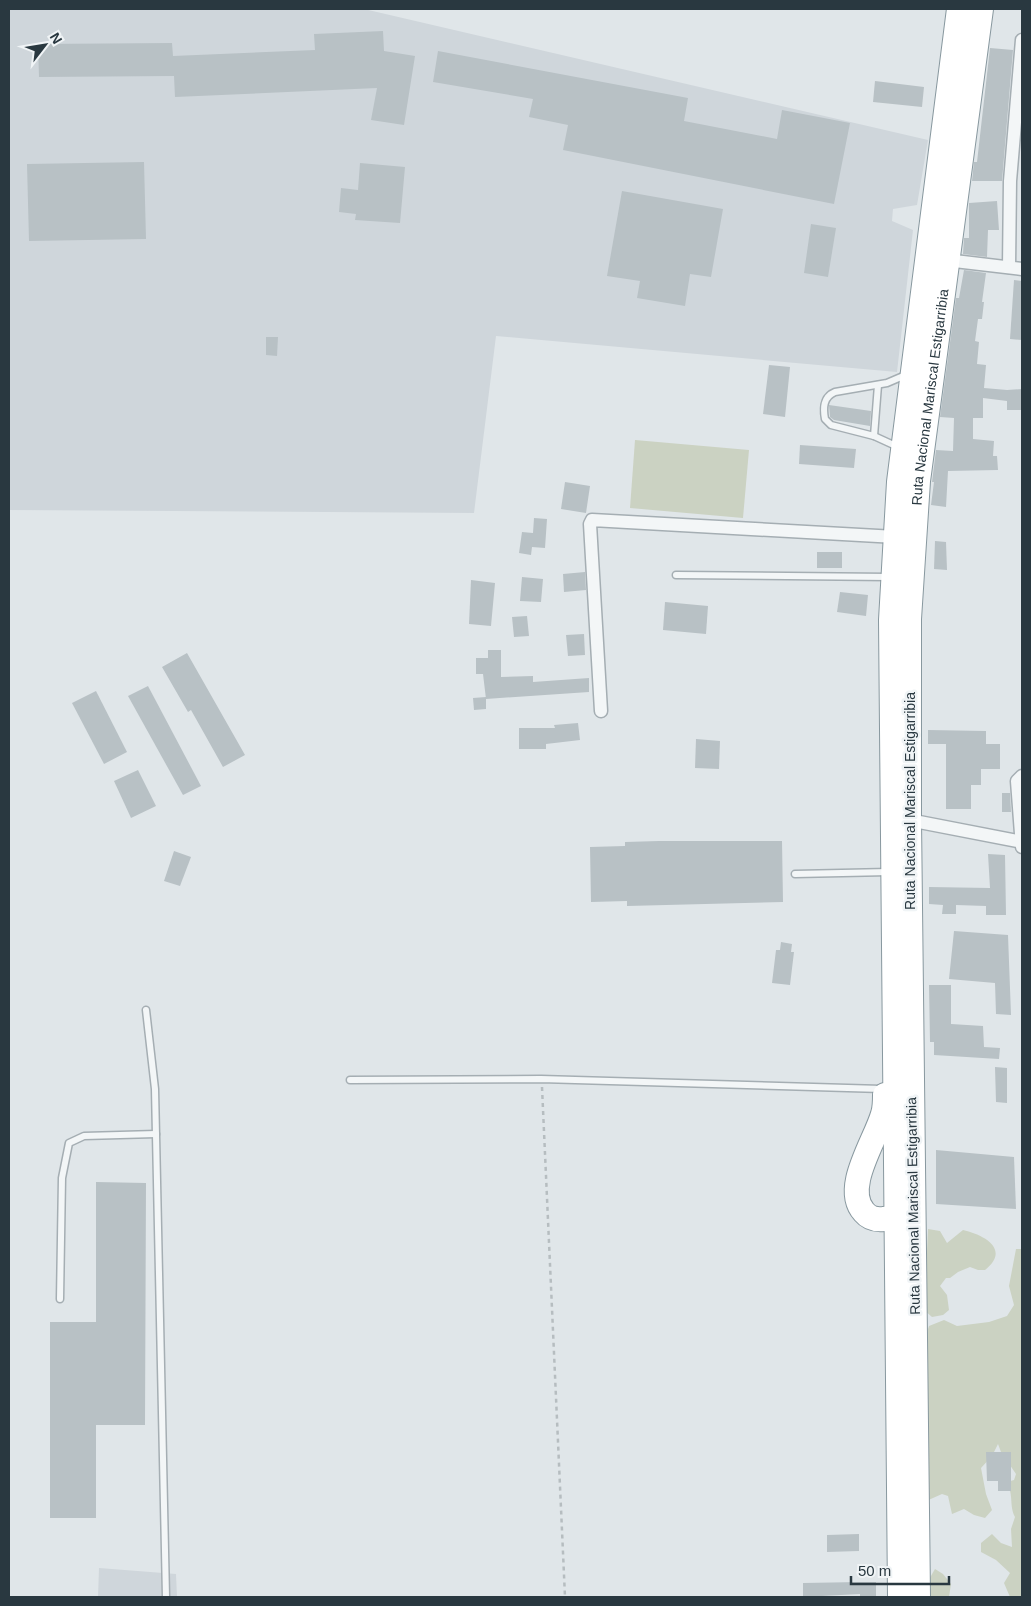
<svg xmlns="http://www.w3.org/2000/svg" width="1031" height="1606" viewBox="0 0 1031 1606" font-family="Arial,sans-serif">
  <rect width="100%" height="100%" fill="#e0e6e9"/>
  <!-- built -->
  <g fill="#cfd6db">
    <path d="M9 9H364L928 140 917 205 893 209 892 221 913 230 897 372 496 336 474 513 9 510Z"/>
    <path d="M99 1568 176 1574 177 1597H98Z"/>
  </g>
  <!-- green -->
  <g fill="#cbd2c2">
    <path d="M635 440 749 450 743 518 630 508Z"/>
    <path d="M928 1229 940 1231 947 1243 963 1230C984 1235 1011 1249 985 1270H978L970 1267 958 1272 950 1278H946L940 1286 947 1295 949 1310 943 1315 932 1317 923 1309 918 1259 927 1251Z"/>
    <path d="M1016 1249H1022V1597H1010L1004 1583 1010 1573 996 1560 981 1552V1543L992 1534 1001 1543 1012 1547 1011 1529 1015 1517C1009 1505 1014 1497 1007 1482L1014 1480 1016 1474 1001 1452 998 1444 992 1456 981 1468 986 1494 992 1510 985 1518 974 1515 964 1509 952 1514 948 1496 942 1494 924 1502 922 1348 929 1326 944 1320 957 1326 989 1322 1007 1316 1014 1305 1009 1286Z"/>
    <path d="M935 1569 943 1574 951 1584 949 1597H928L925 1586Z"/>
  </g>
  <!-- building -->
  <g fill="#b8c1c5">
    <path d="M383 31 384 51 415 56 404 125 371 120 377 88 175 97 174 76 39 77 38 44 172 43 173 56 315 50 314 34Z"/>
    <path d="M990 48 1013 50 1002 181H972L974 162H977Z"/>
    <path d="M438 51 688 98 684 121 777 139 782 110 850 123 834 204 563 150 568 125 529 117 533 99 433 82Z"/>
    <path d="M875 81 924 87 922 107 873 102Z"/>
    <path d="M144 162 146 239 29 241 27 164Z"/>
    <path d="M360 163 405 167 400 223 355 220 356 214 339 212 341 188 358 190Z"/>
    <path d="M622 191 723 209 711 277 690 274 685 306 637 298 640 281 607 276Z"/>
    <path d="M997 201 999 230H988L987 257 963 254 964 238H969V203Z"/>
    <path d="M811 224 836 228 828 277 804 273Z"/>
    <path d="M964 270 986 273 982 302H984L982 319H978L975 341 979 342 977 364 986 365 984 388 1007 390 1022 389V410H1007V401L983 398V418H973V439L994 441 993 456H997L998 470 948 471 946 507 931 505 934 482H932L936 450 953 451 954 418 940 417 956 298H959Z"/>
    <path d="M1014 280 1022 281V340L1010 339Z"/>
    <path d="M266 337H278L277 356 266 355Z"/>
    <path d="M769 365 790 367 785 417 763 414Z"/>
    <path d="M829 405 871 411 870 426 834 420 830 417Z"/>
    <path d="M800 445 856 449 854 468 799 464Z"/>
    <path d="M565 482 590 486 586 513 561 509Z"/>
    <path d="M534 518 547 519 545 548 532 547 531 555 519 553 522 532 533 533Z"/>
    <path d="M935 541 946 542 947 570 934 569Z"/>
    <rect x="817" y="552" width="25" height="16"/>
    <path d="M585 572 586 590 564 592 563 574Z"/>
    <path d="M522 577 543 579 541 602 520 601Z"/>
    <path d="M471 580 495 583 491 626 469 624Z"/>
    <path d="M840 592 868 595 866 616 837 612Z"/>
    <path d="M665 602 708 606 706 634 663 630Z"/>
    <path d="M527 616 529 636 514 637 512 617Z"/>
    <path d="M584 634 585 655 568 656 566 635Z"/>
    <path d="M488 650H501V677L533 676V682L589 678V692L486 699 483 674H476V658H488Z"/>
    <path d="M187 653 245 755 223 767 191 710 188 712 162 667Z"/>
    <path d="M148 686 201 786 183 795 128 696Z"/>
    <path d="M96 691 127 752 104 764 72 703Z"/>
    <path d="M486 697V709L474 710 473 698Z"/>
    <path d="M578 723 580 740 546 744V749H519V728H555L554 725Z"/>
    <path d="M928 730 986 731V744H1000V769H981V785H971V809H946V744H928Z"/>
    <path d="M696 739 720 741 719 769 695 768Z"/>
    <path d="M138 770 156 806 131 818 114 781Z"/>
    <path d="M1002 793H1010L1011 812H1002Z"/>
    <path d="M659 841H782L783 902 627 906V901L591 902 590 847 625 846V842Z"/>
    <path d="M174 851 191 857 180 886 164 881Z"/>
    <path d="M988 854 1005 855 1006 915H986V906L956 905V914H942L943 905 929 904V887L990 888Z"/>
    <path d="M954 931 1008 935 1011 1015 996 1014 995 983 949 979Z"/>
    <path d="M781 942 792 944 791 952H794L790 985 772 983 776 950H780Z"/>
    <path d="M929 985H951V1024L983 1026 984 1047 1000 1048 999 1059 934 1055V1042H930Z"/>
    <path d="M995 1067 1007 1068V1103L996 1102Z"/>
    <path d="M936 1150 1014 1157 1016 1209 936 1204Z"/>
    <path d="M96 1182 146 1183 145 1425H96V1518H50V1322H96Z"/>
    <path d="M986 1452H1011V1491H998V1481H987Z"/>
    <path d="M859 1534V1551L827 1552V1535Z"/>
    <path d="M860 1582H876V1597H860V1594L803 1597V1583Z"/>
  </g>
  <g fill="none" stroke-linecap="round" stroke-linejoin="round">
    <!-- lane casing -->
    <g stroke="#a5aeb3" stroke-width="9">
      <g id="lane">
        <path d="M874 436 878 385"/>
        <path d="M898 447 874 436 831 425 825 419C823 408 823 397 835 392L887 383 908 374"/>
        <path d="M676 575 890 577"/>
        <path d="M795 874 889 872"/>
        <path d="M146 1010 155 1089 166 1597"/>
        <path d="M350 1080 541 1079 882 1089"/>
        <path d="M60 1299 62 1178 69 1143 84 1136 156 1134"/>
      </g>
    </g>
    <!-- street casing -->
    <g stroke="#a5aeb3" stroke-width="15">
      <g id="street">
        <path d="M946 260 1022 269"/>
        <path d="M1009 267 1010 181 1022 40"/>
        <path d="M601 711 590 524 592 520 896 537"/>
        <path d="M1022 776 1017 781 1022 847"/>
        <path d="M909 820 1022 842"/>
      </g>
    </g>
    <!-- highway casing -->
    <g stroke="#88989f" stroke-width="26">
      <g id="highway">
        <path d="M885 1095C885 1101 885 1108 883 1114 876 1140 842 1188 864 1212 869 1218 875 1220 884 1219 894 1218 901 1217 908 1210"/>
        <path d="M900 1597 891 620 899 482 959 9"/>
        <path id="s1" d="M918 1597 909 820V619L918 481 981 9"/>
      </g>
    </g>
    <!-- path -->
    <path stroke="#b6bdc0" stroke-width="2.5" stroke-dasharray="4 4" stroke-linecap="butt" d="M542 1087 565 1597"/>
    <!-- lane -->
    <use href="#lane" stroke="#f3f6f7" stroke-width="6"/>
    <!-- street -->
    <use href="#street" stroke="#f3f6f7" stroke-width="12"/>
    <!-- highway -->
    <use href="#highway" stroke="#fff" stroke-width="24"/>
  </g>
  <g text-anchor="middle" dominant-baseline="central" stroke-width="5" stroke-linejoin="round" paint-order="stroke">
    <!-- street labels -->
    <g font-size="14" fill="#293840" stroke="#f0f4f6">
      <text stroke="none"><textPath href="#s1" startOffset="1201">Ruta Nacional Mariscal Estigarribia</textPath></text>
      <text transform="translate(910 801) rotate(-90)">Ruta Nacional Mariscal Estigarribia</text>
      <text transform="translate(913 1206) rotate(-91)">Ruta Nacional Mariscal Estigarribia</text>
    </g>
  </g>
  <!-- border -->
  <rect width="1031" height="1606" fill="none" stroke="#293840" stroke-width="20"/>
  <!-- north arrow -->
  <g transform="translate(45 45) rotate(59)" stroke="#f0f4f6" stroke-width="4" paint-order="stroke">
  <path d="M0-4L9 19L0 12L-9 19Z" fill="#293840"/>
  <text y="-8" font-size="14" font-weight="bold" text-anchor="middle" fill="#293840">N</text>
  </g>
  <!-- scale -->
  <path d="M851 1576v8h98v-8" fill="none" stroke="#293840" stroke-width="2.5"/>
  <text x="858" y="1576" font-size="15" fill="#293840" stroke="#f0f4f6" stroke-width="4" paint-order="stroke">50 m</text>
</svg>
